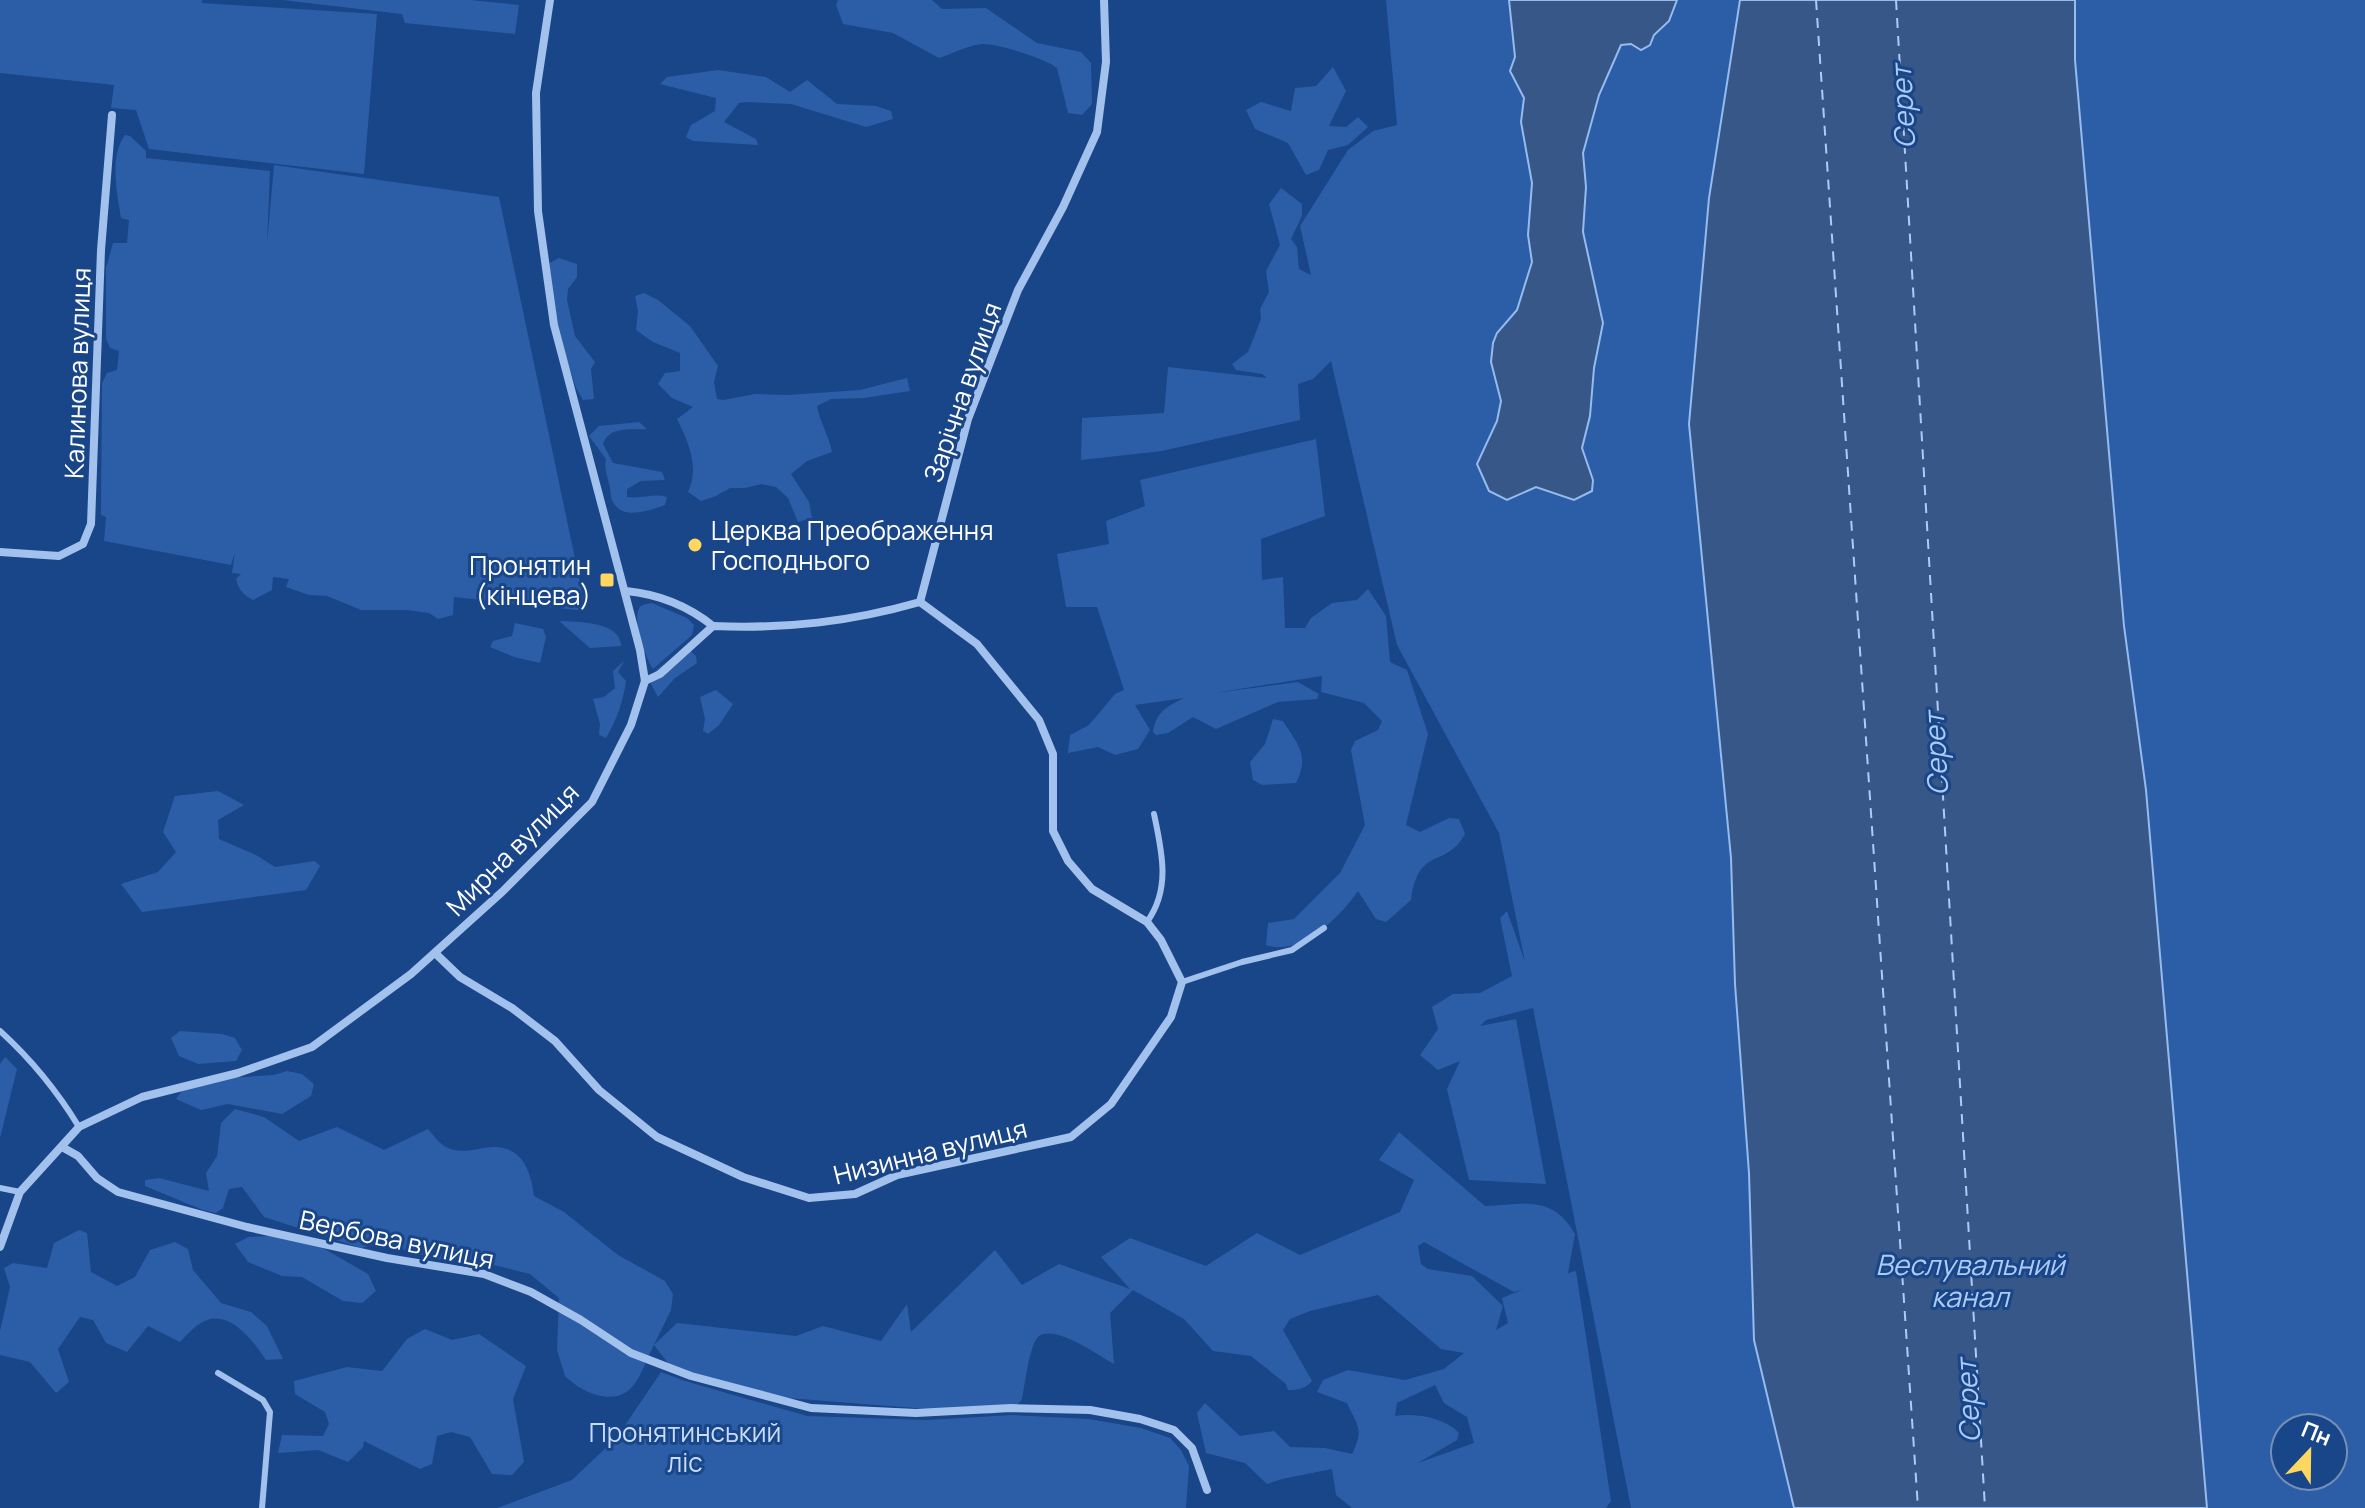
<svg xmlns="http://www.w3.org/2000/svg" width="2365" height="1508" viewBox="0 0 2365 1508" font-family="Manrope,sans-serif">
  <rect width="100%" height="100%" fill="#194589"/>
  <!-- green -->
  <g fill="#2c5ea7" fill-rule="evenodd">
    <path d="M0 0H202V3L377 14 364 174 149 149 136 110 111 108 114 85 0 73Z"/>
    <path d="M282 0H470L519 5 515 34 405 23 402 14Z"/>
    <path d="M838 0H932L942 9 986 8 1037 43 1081 52 1091 63 1092 104 1082 115 1068 113 1057 68C1045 58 998 44 983 44 970 44 952 54 939 58L893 33 843 24 836 5Z"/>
    <path d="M1386 0H1740L1709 198 1712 647 1731 858 1735 984 1749 1173 1794 1508H1631L1533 1008 1486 1020 1480 1026 1516 1019 1546 1184 1469 1180 1447 1089 1460 1061 1438 1070 1420 1055 1438 1029 1432 1007 1453 994 1480 993 1512 976 1500 918 1507 911 1525 962 1499 833 1397 645 1331 361 1313 379 1298 384 1300 420 1162 451 1081 460 1082 418 1164 413 1168 367 1267 378 1262 374 1236 370 1232 364 1248 352 1261 319 1260 309 1269 292 1266 271 1280 245 1269 204 1281 188 1302 204V216L1291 239 1297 247 1299 269 1311 275 1300 226 1348 150 1373 131 1397 125Z"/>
    <path d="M2075 0H2365V1508H2207L2146 790 2124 626 2075 60ZM2285 1428H2333V1476H2285Z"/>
    <path d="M1333 67 1346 91 1329 126 1346 127 1358 117 1368 127 1348 145 1328 150 1319 170 1306 175 1288 143 1255 129 1246 110 1261 102 1291 111 1295 88 1316 86Z"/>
    <path d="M718 70 766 77 790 92 807 80 837 104 876 106 891 111 893 119 866 127 791 104 747 102 739 103 724 122 756 139 758 145 693 141 686 137 691 125 715 111 716 98 660 84 667 77Z"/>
    <path d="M125 135 130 136 146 151V158L270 171 267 244 274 165 499 197 586 611 454 597 453 615 438 619 429 613 407 610H361L327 596 309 595 286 587 289 579 273 577 272 590 253 600C243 595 239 590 236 579L241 574 232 573 235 552 231 565 104 541 106 517 101 515 102 383 107 373 117 370 119 351 110 348 106 339V268L113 243H127L129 220 121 218C117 193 109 156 125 135Z"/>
    <path d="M559 258 577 264V277L568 289 567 300 575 336 595 362 591 369 594 399 583 400 576 388 558 332 548 264Z"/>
    <path d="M644 293 658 300 690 326 718 366 714 382 717 399 723 400 755 394 788 395 860 390 907 378 910 391 864 398 831 399 817 406C820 423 829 435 832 452L807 461 791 474 809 502 812 518 798 522 788 498 776 487 761 484 745 488H730L716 496 701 501 688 492C700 467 688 441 677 419L693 407 672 398 658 384 665 373 680 371V353L653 342 636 330 638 311 635 296Z"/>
    <path d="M639 422 647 429C630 430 609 426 603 444L613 463 662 472 665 480 641 481 627 489V497C641 499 654 493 667 497L665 505C650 510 623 521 613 502 610 497 611 490 609 484 607 474 604 469 606 459L589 436 599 426Z"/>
    <path d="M1316 439 1325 516 1261 539 1262 580 1283 577 1285 628H1305L1311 618 1332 603 1357 600 1368 589 1386 616 1390 662 1407 670 1428 734 1406 825 1420 832 1449 818 1459 819 1465 834C1445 870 1419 844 1411 900L1386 922 1376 919 1358 891C1341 916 1301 957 1266 945L1268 923 1294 919 1340 873 1365 825 1351 750 1355 741 1378 730 1382 721 1364 703 1321 692 1322 676 1214 693 1298 682 1319 694 1317 699 1278 702 1216 729 1193 717 1168 733 1156 735 1153 732C1156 712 1167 706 1184 698L1135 705 1150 730 1138 749 1115 755 1098 747 1068 753 1070 735 1089 725 1115 694 1124 690 1097 607H1066L1057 554 1109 544 1106 521 1145 506 1140 480Z"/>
    <path d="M652 603 687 618 694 625 692 635 653 669C646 659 631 617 640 607 643 604 647 604 652 603Z"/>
    <path d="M559 621C577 622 621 621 621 646L590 648Z"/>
    <path d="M515 623 543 629 546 637 540 663 514 657 490 647 493 641 512 636Z"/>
    <path d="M686 647 696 656 697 663 675 678 658 697 651 684 656 670Z"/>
    <path d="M624 661 618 672 626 681C623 702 617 719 606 738L599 735 600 724 593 699 604 697 615 688 613 671Z"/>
    <path d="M716 690 733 704 719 725 708 734 703 731 705 719 700 697Z"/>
    <path d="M1273 719 1283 721C1298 745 1310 755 1296 783L1262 785 1253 780 1250 762 1265 744Z"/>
    <path d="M218 791 244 805 218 820 219 839 256 855 275 867 315 861 320 866 306 890 142 912 121 884 158 872 176 852 163 832 175 796Z"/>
    <path d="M180 1031 222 1034 235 1038 242 1050 236 1061 198 1064 179 1056 171 1038Z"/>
    <path d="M5 1057 17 1069 0 1138V1064Z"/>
    <path d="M287 1071 302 1074 314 1084 311 1096 282 1114 228 1104 201 1110 176 1099 185 1086 212 1079 274 1075Z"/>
    <path d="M235 1109 264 1117 299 1141 337 1127 384 1150 428 1129C433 1135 439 1143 446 1147 462 1156 482 1146 495 1147 524 1148 531 1173 534 1196L564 1212 618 1255 665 1281 673 1294 671 1310 654 1345 677 1323 796 1336 823 1326 881 1341 907 1304 911 1332 995 1250 1022 1285 1059 1264 1130 1289 1101 1257 1130 1238 1206 1266 1257 1233 1300 1255 1400 1212 1414 1180 1379 1160 1399 1132 1485 1206C1526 1205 1551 1194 1575 1234L1568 1273 1576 1271 1611 1501 1606 1508H1352L1336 1495 1332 1469 1282 1479 1267 1484 1245 1463 1206 1453 1197 1413 1205 1403 1240 1436 1274 1431 1290 1447 1325 1448 1352 1454C1364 1429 1358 1427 1347 1403L1317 1392 1323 1380 1348 1370 1405 1380 1444 1369 1464 1353 1441 1349 1378 1295 1310 1311 1290 1319 1283 1330 1312 1381C1306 1389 1297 1390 1288 1390L1286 1384 1251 1356 1213 1351 1184 1319 1133 1290 1110 1313 1114 1364C1099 1356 1054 1323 1038 1337 1029 1346 1025 1386 1022 1399 1015 1410 1004 1412 991 1414L788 1398 675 1372 654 1345C647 1358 642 1375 633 1386 614 1408 581 1392 565 1376L557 1350 559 1298 530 1274 477 1261 435 1259 382 1243 361 1248 264 1217 242 1187 229 1189 223 1208 216 1213 203 1210 145 1186V1180L159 1178 209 1191 206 1173 217 1156 221 1123ZM1424 1242 1514 1292 1524 1289 1502 1298 1508 1323 1496 1330 1503 1306 1472 1276 1428 1269 1421 1264 1418 1246ZM1435 1385 1444 1403 1467 1417 1474 1443 1418 1463 1457 1440 1459 1433C1444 1417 1415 1413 1395 1416L1397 1403Z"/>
    <path d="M79 1230 87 1233 91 1272 117 1286 135 1277 150 1250 175 1242 188 1249 193 1270 221 1303 251 1312 267 1326 283 1359 266 1360C254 1342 230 1309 205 1321 195 1325 187 1335 180 1342L148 1326 127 1352 106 1343 93 1320 80 1317 58 1349 69 1382 56 1393 30 1362 0 1355V1331L10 1287 4 1268 13 1263 47 1268 54 1243Z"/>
    <path d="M274 1236 323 1248 368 1274 376 1291 362 1303 343 1301 302 1277 282 1276 248 1262 235 1244 248 1237Z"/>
    <path d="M425 1329 452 1340 479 1334 526 1366 513 1399 524 1462 512 1475 492 1474 470 1437 451 1432 437 1436 432 1464 420 1469 364 1441 363 1447 348 1462 318 1450 278 1453 282 1435 323 1436 329 1424 325 1412 295 1394 294 1381 347 1367 382 1371 407 1339Z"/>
    <path d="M661 1372 685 1381 807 1416 927 1420 1013 1415 1089 1419 1141 1428 1170 1438 1181 1450 1189 1466 1186 1508H497L572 1480 617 1437Z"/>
  </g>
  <!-- water -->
  <g fill="#375789" stroke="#95bbef" stroke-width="2">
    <path d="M1509 0H1677L1669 21 1654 35 1650 45 1641 50 1631 44 1621 45 1599 95 1583 153 1586 187 1583 232 1603 323 1594 368 1590 416 1582 448 1593 480 1592 491 1574 500 1536 487 1507 500 1489 491 1477 464 1497 421 1501 401 1491 362 1493 343 1497 333 1517 310 1532 262 1528 235 1532 183 1521 122 1524 98 1510 71 1515 57Z"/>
    <path d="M1740 0H2075V60L2124 626 2146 790 2207 1508H1794L1754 1340 1749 1173 1735 984 1731 858 1689 424 1709 198Z"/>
  </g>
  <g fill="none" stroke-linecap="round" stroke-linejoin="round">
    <!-- ferry -->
    <g stroke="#aecbf4" stroke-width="2" stroke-dasharray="10 8" stroke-linecap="butt">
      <path d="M1816 0 1918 1508"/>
      <path d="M1896 0 1985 1508"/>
    </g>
    <!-- service -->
    <g stroke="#a2c1ed" stroke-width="6">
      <path d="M1147 922C1171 889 1162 852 1154 814"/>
      <path d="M1182 982 1242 962 1292 950 1324 928"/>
      <path d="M0 1031C32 1060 57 1091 79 1127"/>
      <path d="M0 1188 20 1192"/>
      <path d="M218 1373 263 1400 270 1412 262 1508"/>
    </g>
    <!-- minor -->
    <g stroke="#a2c1ed" stroke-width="8">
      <path d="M0 552 59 556 83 544 91 524 101 250 112 115"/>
      <path d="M626 591C657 594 688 606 713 626"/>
      <path d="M645 681 660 674 713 626C786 629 850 622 920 602L968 419 1018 290 1063 207 1097 132 1106 62 1104 0"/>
      <path d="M435 953 460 977 512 1008 555 1041 599 1090 657 1137 743 1177 809 1198 855 1194 897 1175 1071 1137 1111 1104 1171 1017 1182 982 1161 940 1147 922 1092 889 1068 861 1053 831V754L1039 720 977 644 920 602"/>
      <path d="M62 1147 78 1156 97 1178 118 1192 247 1227 387 1258 484 1274 531 1292 581 1320 631 1353 691 1376 811 1408 916 1413 1011 1408 1090 1410 1140 1419 1174 1430 1192 1448 1207 1490"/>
      <path d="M0 1247 20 1192 79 1127 142 1097 238 1073 312 1047 411 974 502 892 592 802 631 725 645 681 640 650 554 325 538 211 536 93 550 0"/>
    </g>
  </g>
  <!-- markers -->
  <g fill="#ffd75e" stroke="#194589" stroke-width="3">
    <circle cx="695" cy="545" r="8"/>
    <rect x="599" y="572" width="16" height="16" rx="4"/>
  </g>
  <g text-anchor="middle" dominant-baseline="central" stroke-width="6" stroke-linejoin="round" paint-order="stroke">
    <!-- street labels -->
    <g font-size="26" fill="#fff" stroke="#194589">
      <text transform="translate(77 373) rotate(-88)">Калинова вулиця</text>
      <text transform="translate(962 392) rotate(-71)">Зарічна вулиця</text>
      <text transform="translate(512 849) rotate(-45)">Мирна вулиця</text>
      <text transform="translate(930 1151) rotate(-14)">Низинна вулиця</text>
      <text transform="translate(397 1239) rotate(12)">Вербова вулиця</text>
    </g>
    <!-- poi labels -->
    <g font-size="26" fill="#fff" stroke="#194589" text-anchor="start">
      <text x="711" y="530">Церква Преображення<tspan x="711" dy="30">Господнього</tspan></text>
      <text x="591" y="565" text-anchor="end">Пронятин<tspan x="591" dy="30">(кінцева)</tspan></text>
    </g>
    <!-- park labels -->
    <g font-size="26" fill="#c8dcf9" stroke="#194589">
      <text x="685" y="1432">Пронятинський<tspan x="685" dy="30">ліс</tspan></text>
    </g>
    <!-- water labels -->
    <g font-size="28" font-style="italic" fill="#aecbf4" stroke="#194589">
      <text transform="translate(1902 107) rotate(-93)">Серет</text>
      <text transform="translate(1935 754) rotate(-93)">Серет</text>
      <text x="1970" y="1264">Веслувальний<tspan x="1970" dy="32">канал</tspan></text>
      <text transform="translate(1967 1401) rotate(-93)">Серет</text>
    </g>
  </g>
  <!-- north arrow -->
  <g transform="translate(2309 1452) rotate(22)"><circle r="38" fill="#194589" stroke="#758fb8" stroke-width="2"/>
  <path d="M0-6L14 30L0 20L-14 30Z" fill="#ffd75e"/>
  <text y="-12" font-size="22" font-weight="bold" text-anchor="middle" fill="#ffffff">Пн</text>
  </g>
</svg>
